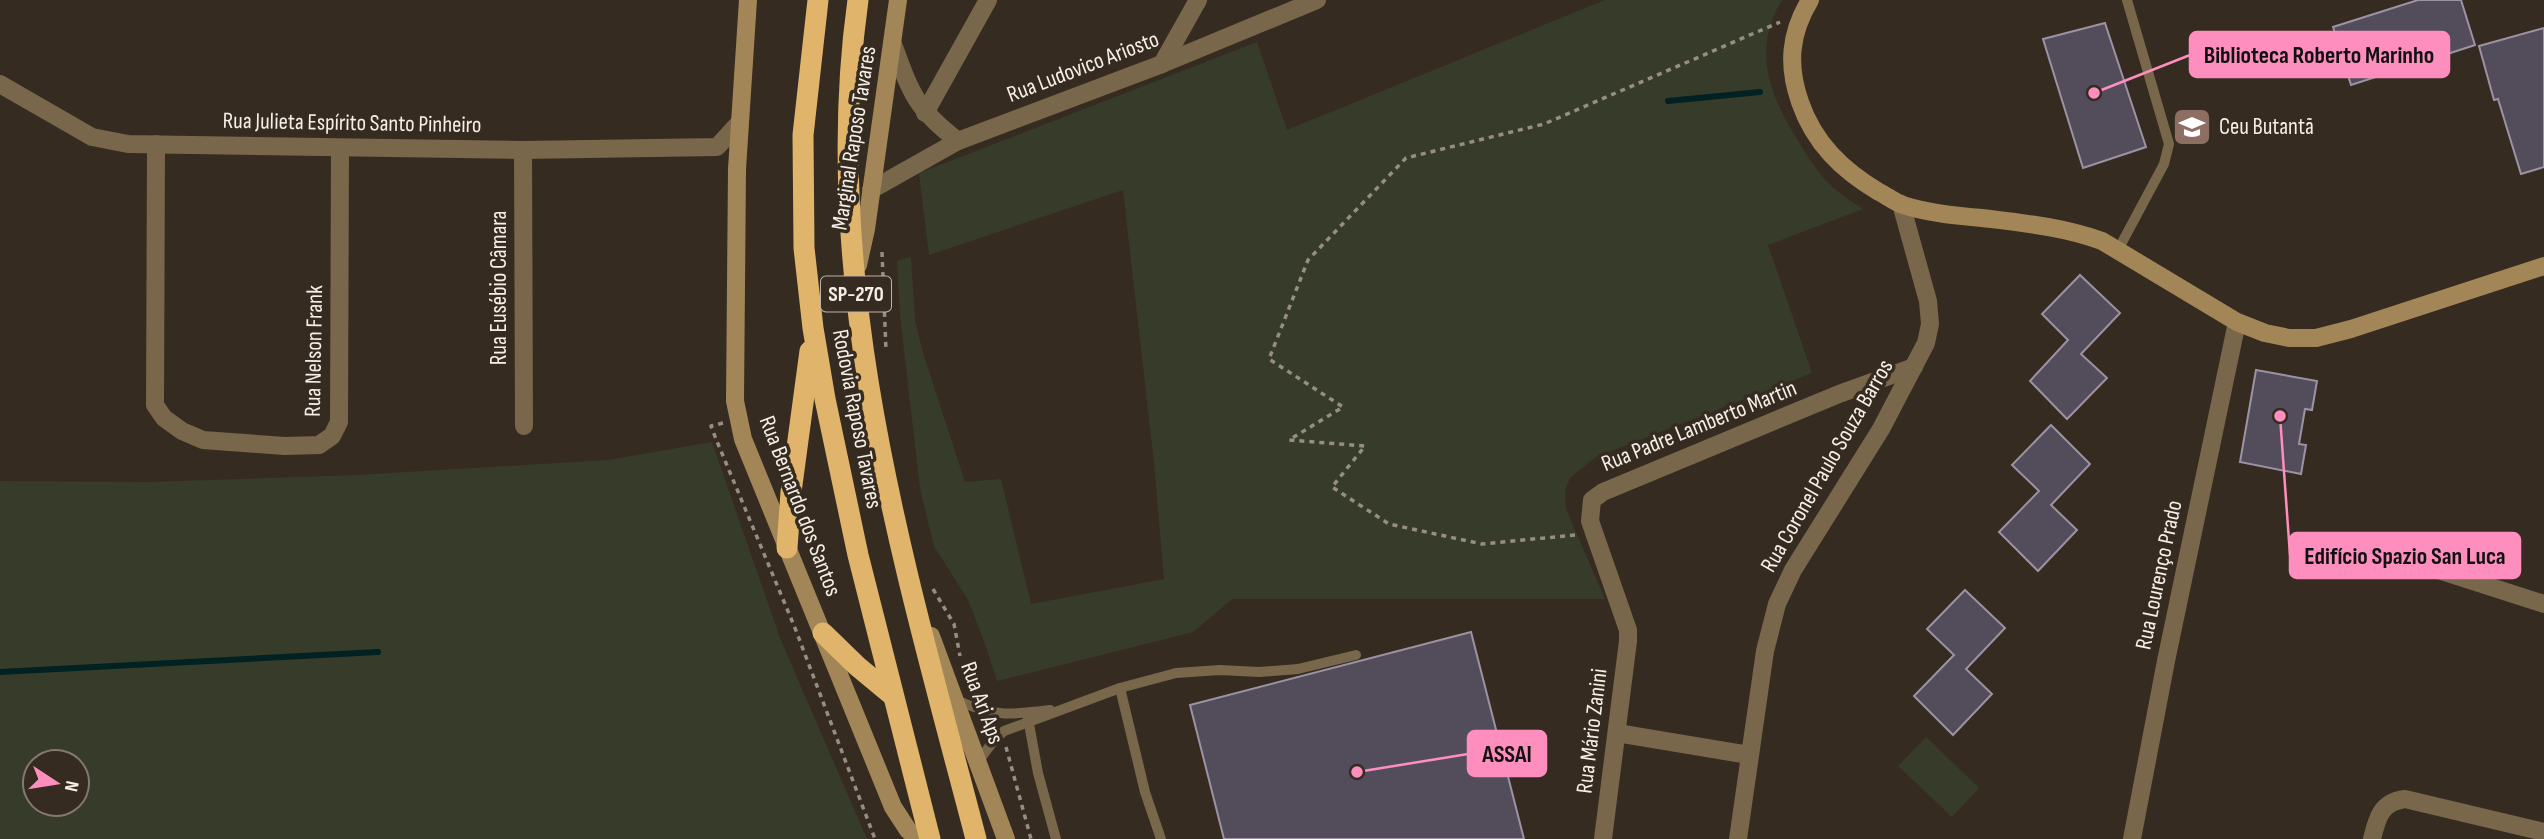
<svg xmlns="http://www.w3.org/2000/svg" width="2544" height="839" viewBox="0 0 2544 839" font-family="'Sofia Sans Condensed',sans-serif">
  <rect width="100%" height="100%" fill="#362b20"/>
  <!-- green -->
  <g fill="#363c29" fill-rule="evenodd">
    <path d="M1605 0H1782C1750 52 1772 101 1802 147 1811 162 1822 179 1836 190 1844 197 1854 203 1863 209L1768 245 1812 373 1596 457 1570 478 1565 491 1566 509 1605 599H1232L1193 632 997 681 984 641 968 600 934 546 920 488 900 315 897 261 911 257 915 321 924 356 965 482 1001 479 1031 604 1164 579 1154 463 1123 190 929 255 919 173 1257 42 1287 130Z"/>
    <path d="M712 442 780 638 867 839H0V481L149 482 357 475 608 460ZM35 762H77V804H35Z"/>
    <path d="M1926 737 1979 788 1952 817 1898 766Z"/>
  </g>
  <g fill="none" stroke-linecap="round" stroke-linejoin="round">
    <!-- stream -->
    <g stroke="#022122" stroke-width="6">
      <path d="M1668 101 1760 92"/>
      <path d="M0 672 378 652"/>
    </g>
  </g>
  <!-- building -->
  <g fill="#534d5b" stroke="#9b93a3" stroke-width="2">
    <path d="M2418 0H2461L2475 45 2351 85 2333 27Z"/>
    <path d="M2105 23 2146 147 2083 168 2043 39Z"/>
    <path d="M2544 28V167L2521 174 2498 99 2494 100 2479 46Z"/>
    <path d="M2080 275 2120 313 2081 354 2107 378 2067 419 2030 381 2068 340 2042 314Z"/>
    <path d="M2256 370 2317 381 2312 410 2305 409 2299 444 2306 445 2301 474 2240 462Z"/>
    <path d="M2051 425 2090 464 2051 505 2077 530 2038 571 1999 532 2039 491 2012 465Z"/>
    <path d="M1965 590 2005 628 1966 669 1992 694 1953 735 1914 696 1954 655 1927 629Z"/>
    <path d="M1471 632 1524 839H1224L1190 705Z"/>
  </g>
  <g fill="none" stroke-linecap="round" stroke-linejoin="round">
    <!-- path -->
    <g stroke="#968d84" stroke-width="3.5" stroke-dasharray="5 5" stroke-linecap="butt">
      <path d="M882 252 886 350"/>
      <path d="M723 423 711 426 716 439 795 628 875 839"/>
      <path d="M1575 535 1482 544 1389 524 1332 487 1365 446 1289 440 1343 407 1269 359 1308 260 1406 158 1544 124 1780 22"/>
      <path d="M933 589 954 624 960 656"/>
      <path d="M1006 747 1031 839"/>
    </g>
    <!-- lane -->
    <g stroke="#78674a" stroke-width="10">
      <path d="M2118 250 2164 164 2169 144 2127 0"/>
      <path d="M1120 688 1176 673 1220 670 1259 672 1298 669 1356 655"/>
      <path d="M956 700C994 717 1010 715 1050 710"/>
      <path d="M1027 713 1038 773 1056 839"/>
      <path d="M977 763 995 739 1004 731 1120 688 1145 792 1161 839"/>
    </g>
    <!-- street -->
    <g stroke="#78674a" stroke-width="18">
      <path d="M893 44C911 93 915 108 958 141"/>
      <path d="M1162 64 1198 0"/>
      <path d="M0 84 92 137 128 144 523 150 717 147 739 123"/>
      <path d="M925 113 988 0"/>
      <path d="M156 144 155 405 164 418 182 431 203 440 285 446 319 445 332 436 339 422 340 148"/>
      <path d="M523 150 524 426"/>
      <path d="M871 190 958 141 1162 64 1317 0"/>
      <path d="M2404 559 2544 604"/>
      <path d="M1617 733 1749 755"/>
      <path d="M1603 839 1628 641V630L1590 521 1592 500 1603 492 1839 394 1914 367"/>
      <path d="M1738 839 1765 651 1777 604 1793 570 1881 429 1926 343 1930 324 1928 301 1901 204"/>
      <path d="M2132 839 2166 661 2237 322"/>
      <path d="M2372 839C2377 818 2381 802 2405 799L2544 832"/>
    </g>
    <!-- secondary -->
    <g stroke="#a28658" stroke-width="18">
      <path d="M748 0 737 169 735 401 743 439 893 807 908 830 918 839"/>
      <path d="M1810 0C1790 33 1787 65 1800 102 1814 143 1842 170 1879 192 1887 196 1895 202 1903 205 1927 213 1956 216 1982 218 2023 223 2063 227 2102 241L2237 322 2265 333 2289 338H2316L2351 329 2544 266"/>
      <path d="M858 265 866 229 898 0"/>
      <path d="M931 636 1006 839"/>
    </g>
    <!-- highway -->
    <g stroke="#e0b46b" stroke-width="21">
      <path d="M818 0 803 135 804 248 813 328 825 399 858 555 930 839"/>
      <path d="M858 0C818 284 905 567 976 839"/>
      <path d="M787 548 791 492 810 351"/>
      <path d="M823 633 857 666 892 695"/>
    </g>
  </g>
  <!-- icons -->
  <defs>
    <g id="school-square" transform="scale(2.0125)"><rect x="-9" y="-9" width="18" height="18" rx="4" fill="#8d6e63" stroke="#362b20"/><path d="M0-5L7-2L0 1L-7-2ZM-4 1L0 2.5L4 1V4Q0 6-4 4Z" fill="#fff"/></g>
  </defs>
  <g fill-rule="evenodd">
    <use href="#school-square" x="2192" y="127"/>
  </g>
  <g text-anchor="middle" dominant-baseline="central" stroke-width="7" stroke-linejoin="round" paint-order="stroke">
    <!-- shield labels -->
    <rect fill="#362b20" stroke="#bcb4ac" stroke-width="2" x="821" y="276.5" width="70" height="35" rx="5"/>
    <g font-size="21" font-weight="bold" fill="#f6efe8">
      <text x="856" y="294">SP-270</text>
    </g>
    <!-- street labels -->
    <g font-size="23" fill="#f6efe8" stroke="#362b20">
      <text transform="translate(1083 67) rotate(-21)">Rua Ludovico Ariosto</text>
      <text transform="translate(352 123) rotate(1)">Rua Julieta Espírito Santo Pinheiro</text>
      <text transform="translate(854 138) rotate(-81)">Marginal Raposo Tavares</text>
      <text transform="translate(499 288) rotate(-90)">Rua Eusébio Câmara</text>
      <text transform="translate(314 351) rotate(-89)">Rua Nelson Frank</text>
      <text transform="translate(857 419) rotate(79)">Rodovia Raposo Tavares</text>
      <text transform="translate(1699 426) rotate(-22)">Rua Padre Lamberto Martin</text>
      <text transform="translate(1827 466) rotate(-60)">Rua Coronel Paulo Souza Barros</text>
      <text transform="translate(800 506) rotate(69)">Rua Bernardo dos Santos</text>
      <text transform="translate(2159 575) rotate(-78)">Rua Lourenço Prado</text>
      <text transform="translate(982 703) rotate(70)">Rua Ari Aps</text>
      <text transform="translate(1592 731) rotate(-83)">Rua Mário Zanini</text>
    </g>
    <!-- poi labels -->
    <g font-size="23" fill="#f6efe8" stroke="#362b20" text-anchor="start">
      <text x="2219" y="127">Ceu Butantã</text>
    </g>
  </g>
  <!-- callouts -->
  <path fill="none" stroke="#fd8ebe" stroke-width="2.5" d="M2094 93L2190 55M2280 416L2290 555M1357 772L1468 754"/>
  <g fill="#fd8ebe" stroke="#362b20" stroke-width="2.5">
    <circle cx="2094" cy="93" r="7"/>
    <circle cx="2280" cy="416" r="7"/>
    <circle cx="1357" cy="772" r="7"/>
  </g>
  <g fill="#fd8ebe" stroke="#fd8ebe" stroke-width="2.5">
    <rect x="2190" y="32" width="259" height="45" rx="7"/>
    <rect x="2290" y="533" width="230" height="45" rx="7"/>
    <rect x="1468" y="731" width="78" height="45" rx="7"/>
  </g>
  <g font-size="24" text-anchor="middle" font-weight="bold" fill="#111">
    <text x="2319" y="63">Biblioteca Roberto Marinho</text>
    <text x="2405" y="564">Edifício Spazio San Luca</text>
    <text x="1507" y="762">ASSAI</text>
  </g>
  <!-- north arrow -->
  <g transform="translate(56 783) rotate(102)"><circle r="33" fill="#362b20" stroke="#837970" stroke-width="2"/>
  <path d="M0-5L12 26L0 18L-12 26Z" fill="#fd8ebe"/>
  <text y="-10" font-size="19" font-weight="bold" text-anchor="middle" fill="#f6efe8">N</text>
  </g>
</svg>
